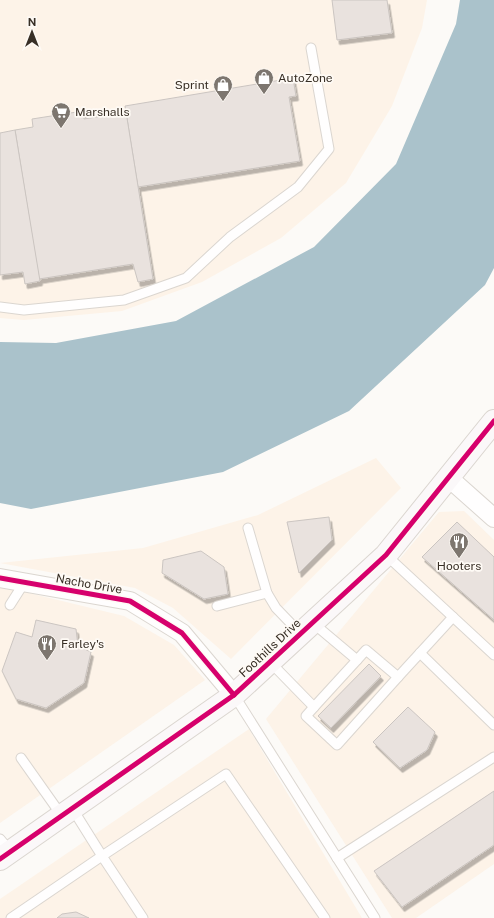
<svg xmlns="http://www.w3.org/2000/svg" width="494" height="918" viewBox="0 0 494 918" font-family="'Public Sans',sans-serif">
  <defs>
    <filter id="shadow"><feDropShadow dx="2.5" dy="4.5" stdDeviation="0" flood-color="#0004"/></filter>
  </defs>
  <rect width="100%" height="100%" fill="#fcfaf7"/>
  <!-- built -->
  <g fill="#fdf3e8">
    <path d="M0 0H427L422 28 392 106 346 183 281 238 202 282 122 311 24 320 0 318Z"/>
    <path d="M376 458 401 488 231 659 173 608 135 588 0 563 143 548 258 515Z"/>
    <path d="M464 511 494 540V864L416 918H392L266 719 439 512Z"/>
    <path d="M0 586 124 616 174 645 205 680 0 823Z"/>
    <path d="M249 729 362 918H0V899Z"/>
  </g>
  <!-- water -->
  <path fill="#aac2cb" d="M460 0H494V268L485 285 349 411 223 472 31 509 0 503V342L56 343 176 321 314 247 396 164 456 24Z"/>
  <!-- building -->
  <g fill="#e9e2de" stroke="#cbc5c1" filter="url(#shadow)">
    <path d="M332 0H387L392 33 337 40Z"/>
    <path d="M293 78 296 96 289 97 300 161 138 187 125 106Z"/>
    <path d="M83 111 84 119 126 112 153 279 138 282 133 264 39 279 15 130 33 127 32 119Z"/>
    <path d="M15 130 40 281 25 284 23 272 0 275V133Z"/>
    <path d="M329 517 332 540 299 573 287 522Z"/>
    <path d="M457 522 494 557V620L422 557Z"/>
    <path d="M201 551 224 567 228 594 204 599 162 573 163 560Z"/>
    <path d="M36 620 76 629 78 646 91 652 84 683 46 708 16 699 2 671 16 632 32 637Z"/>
    <path d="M369 664 381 676 331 728 318 716Z"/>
    <path d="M408 707 435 732 427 750 400 768 373 742Z"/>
    <path d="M494 791V845L402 907 374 871Z"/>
    <path d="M76 912 89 918H57L62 914Z"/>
  </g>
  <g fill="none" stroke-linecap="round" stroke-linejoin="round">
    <!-- lane casing -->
    <g stroke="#dbd6d0" stroke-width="11">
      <g id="lane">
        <path d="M0 307 24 310 124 300 186 278 230 237 298 187 329 149 311 48"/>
        <path d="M248 528 267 593 276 608 301 634"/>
        <path d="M386 555 494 655"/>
        <path d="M10 605 24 583"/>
        <path d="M217 606 267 593"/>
        <path d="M420 653 494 725"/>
        <path d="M357 660 366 650 398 677 453 617"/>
        <path d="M270 662 314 707 357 660 313 623"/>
        <path d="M234 695 375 918"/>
        <path d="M314 707 306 716 337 745 398 677"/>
        <path d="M21 758 62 816"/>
        <path d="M0 839 10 851"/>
        <path d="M337 858 494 757"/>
        <path d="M11 918 102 856 72 808"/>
        <path d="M143 918 102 856 226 774 325 918"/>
      </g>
    </g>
    <!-- street casing -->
    <g stroke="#dbd6d0" stroke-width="20">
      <g id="street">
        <path d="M449 478 494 518"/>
        <path d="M0 578 130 601 182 633 234 695"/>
      </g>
    </g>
    <!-- secondary casing -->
    <g stroke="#dbd6d0" stroke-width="24">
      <path id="secondary" d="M0 859 234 695 386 555 494 421"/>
    </g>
    <!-- lane -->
    <use href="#lane" stroke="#fffefe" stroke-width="9"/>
    <!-- street -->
    <use href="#street" stroke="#fffefe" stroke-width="18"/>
    <!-- secondary -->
    <use href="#secondary" stroke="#fbf8f9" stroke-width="22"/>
    <!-- cycleway casing -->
    <g stroke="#fefaf5" stroke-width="8">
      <g id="cycleway">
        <path d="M0 578 130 601 182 633 234 695"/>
        <path d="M0 859 234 695 386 555 494 421"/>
      </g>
    </g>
    <!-- cycleway -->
    <use href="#cycleway" stroke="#d6006c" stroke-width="5"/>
  </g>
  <!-- icons -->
  <defs>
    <g id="shop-pin" transform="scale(1)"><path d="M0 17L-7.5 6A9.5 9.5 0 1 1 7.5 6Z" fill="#7d766f" stroke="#fefaf5"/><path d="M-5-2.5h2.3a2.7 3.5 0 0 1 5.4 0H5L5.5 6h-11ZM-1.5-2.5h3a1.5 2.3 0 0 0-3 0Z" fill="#fff"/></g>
    <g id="supermarket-pin" transform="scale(1)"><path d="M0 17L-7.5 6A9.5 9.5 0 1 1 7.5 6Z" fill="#7d766f" stroke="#fefaf5"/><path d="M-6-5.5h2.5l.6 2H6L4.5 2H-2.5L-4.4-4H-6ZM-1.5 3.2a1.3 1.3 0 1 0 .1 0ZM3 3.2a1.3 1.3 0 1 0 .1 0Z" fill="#fff"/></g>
    <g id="restaurant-pin" transform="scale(1)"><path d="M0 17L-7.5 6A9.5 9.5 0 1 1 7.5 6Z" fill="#7d766f" stroke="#fefaf5"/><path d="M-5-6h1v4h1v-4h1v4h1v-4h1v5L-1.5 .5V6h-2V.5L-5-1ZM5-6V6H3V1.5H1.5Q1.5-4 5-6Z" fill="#fff"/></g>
  </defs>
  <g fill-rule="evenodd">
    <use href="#shop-pin" x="264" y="78"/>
    <use href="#shop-pin" x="223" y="85"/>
    <use href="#supermarket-pin" x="61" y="112"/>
    <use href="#restaurant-pin" x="459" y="542"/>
    <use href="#restaurant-pin" x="47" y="644"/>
  </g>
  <g text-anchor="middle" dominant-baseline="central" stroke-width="3.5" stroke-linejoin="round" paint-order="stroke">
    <!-- poi labels -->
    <g font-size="12" fill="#382f26" stroke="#fefaf5" text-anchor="start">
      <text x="278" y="78">AutoZone</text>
      <text x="209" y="85" text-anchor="end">Sprint</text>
      <text x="75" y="112">Marshalls</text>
      <text x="459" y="566" text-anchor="middle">Hooters</text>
      <text x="61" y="644">Farley's</text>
    </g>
    <!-- street labels -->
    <g font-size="12" fill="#382f26" stroke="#fefaf5">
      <text transform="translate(89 584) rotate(10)">Nacho Drive</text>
      <text transform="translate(270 648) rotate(-43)">Foothills Drive</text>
    </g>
  </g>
  <!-- north arrow -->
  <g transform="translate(32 32)" stroke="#fefaf5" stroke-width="3" paint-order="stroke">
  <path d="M0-3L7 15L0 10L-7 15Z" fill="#382f26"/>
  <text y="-6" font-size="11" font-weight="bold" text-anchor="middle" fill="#382f26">N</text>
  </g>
</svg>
